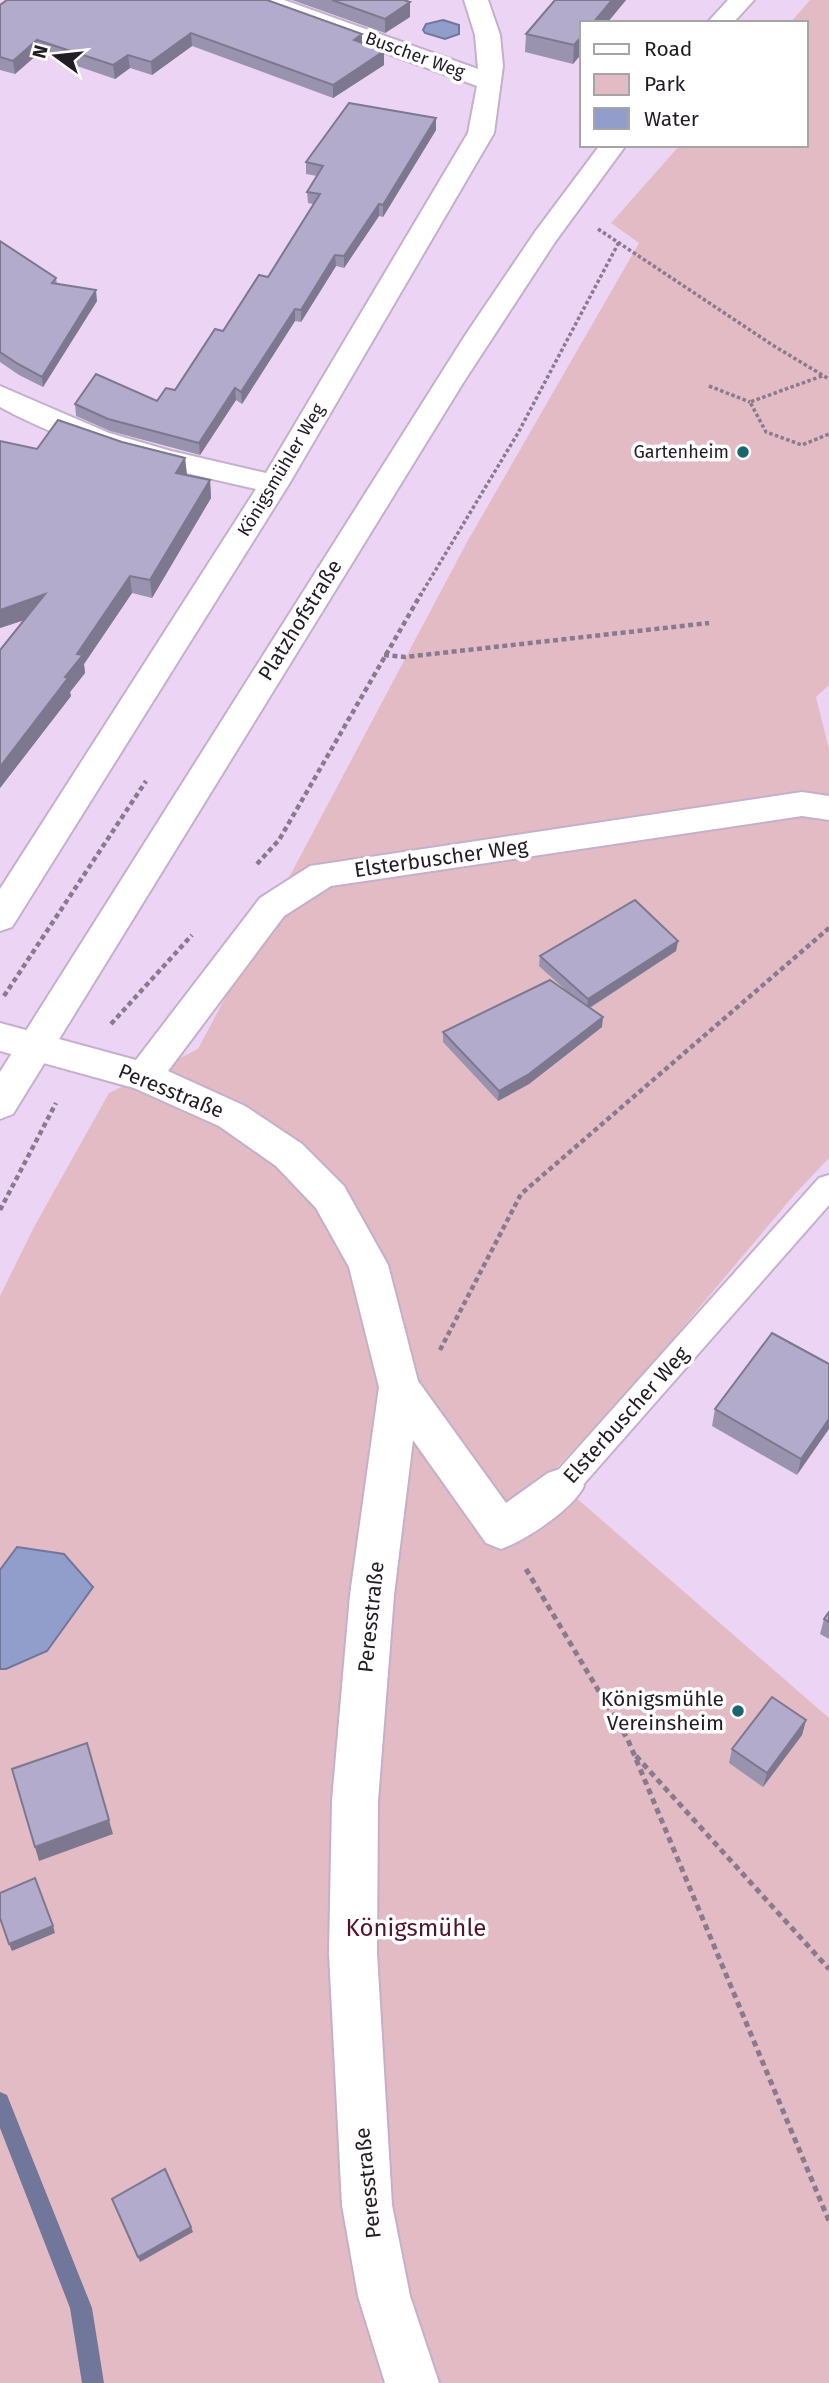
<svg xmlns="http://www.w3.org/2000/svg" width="829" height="2383" viewBox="0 0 829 2383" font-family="'Fira Sans',sans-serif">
  <rect width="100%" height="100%" fill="#ecd5f4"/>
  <!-- green -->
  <path fill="#e3bbc4" d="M810 0H829V685L816 697 829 749V1158L794 1195 635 1384 550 1475 829 1718V2383H0V1296L34 1227 109 1093 198 1049 467 542 639 243 611 223 680 145H806V23H790Z"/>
  <!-- water -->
  <g fill="#919ecc" stroke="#70779a" stroke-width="2">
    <path d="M443 20 459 25V34L445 39 425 33 423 30 426 24Z"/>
    <path d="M17 1547 64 1554 93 1587 47 1651 6 1669H0V1570Z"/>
  </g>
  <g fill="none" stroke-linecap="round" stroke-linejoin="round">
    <!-- stream -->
    <path fill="#70779a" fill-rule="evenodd" d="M0 2092 7 2095 92 2308 104 2383H82L70 2308 0 2128Z"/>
    <!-- lane casing -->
    <g stroke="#c4afcc" stroke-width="4">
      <path id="lane" d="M829 1175V1205L574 1495 563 1499 552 1495 548 1486 552 1477 819 1178Z"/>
    </g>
    <!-- street casing -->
    <g stroke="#c4afcc" stroke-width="4">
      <g id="street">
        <path d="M249 0H284L478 69 475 35 464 0H488L500 35 503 66 494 133 289 484 12 927 0 931V889L256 489C168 469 80 451 0 407V386L109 433 171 451 266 473 468 133 477 86 253 5Z"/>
        <path d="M802 792 829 796V820L802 816 331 886 284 916 168 1071 245 1106 302 1144 344 1186 388 1265 418 1381 506 1503 548 1473 563 1468 578 1473 584 1486C573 1509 526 1540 501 1549L486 1543 413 1440 394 1595 378 1801 377 1953 392 2205 410 2296 439 2383H385L358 2296 342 2205 329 1953 332 1801 350 1595 379 1387 349 1267 316 1208 276 1166 219 1126 134 1088 0 1051V1023L136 1060 260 898 310 866Z"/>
      </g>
    </g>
    <!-- secondary casing -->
    <g stroke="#c4afcc" stroke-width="4">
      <g id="secondary">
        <path d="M728 0H754L733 23H707Z"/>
        <path d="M600 145H626L555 242 463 383 13 1114 0 1119V1072L466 334 535 232Z"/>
      </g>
    </g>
    <!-- path-far2 -->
    <g stroke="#8a7a8f" stroke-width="3.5" stroke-dasharray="3.5 2.5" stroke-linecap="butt">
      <path d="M598 229 774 346 829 379"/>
      <path d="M822 376 750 402 766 432 802 445 829 434"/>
      <path d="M709 386 750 402"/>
      <path d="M420 596 518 433 619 242"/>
    </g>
    <!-- path-far1 -->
    <g stroke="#8a7a8f" stroke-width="4.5" stroke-dasharray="5 3.5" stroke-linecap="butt">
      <path d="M384 655 405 657 709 623"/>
      <path d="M257 864 279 840 421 594"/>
      <path d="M4 996 146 781"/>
      <path d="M111 1024 192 935"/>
      <path d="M0 1210 56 1103"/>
      <path d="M440 1350 521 1194 829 928"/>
    </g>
    <!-- path -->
    <g stroke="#8a7a8f" stroke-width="5" stroke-dasharray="6 4.5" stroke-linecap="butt">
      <path d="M526 1569 628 1740 829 2221"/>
      <path d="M636 1756 829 1969"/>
    </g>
    <!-- lane -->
    <use href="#lane" fill="#fff" fill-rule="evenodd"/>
    <!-- street -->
    <use href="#street" fill="#fff" fill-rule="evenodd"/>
    <!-- secondary -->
    <use href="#secondary" fill="#fff" fill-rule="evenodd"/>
  </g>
  <!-- wall -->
  <g fill="#9993af">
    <path d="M292 0H404L410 2V17L385 33Z"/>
    <path d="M555 0H626L573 64 525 52 526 34Z"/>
    <path d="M0 5 362 34V43L384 51V65L333 98 192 46 152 75 130 68 115 79 39 53 15 74 0 70Z"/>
    <path d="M436 118V130L383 217 379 216 344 268 336 266 301 322 295 321 242 404 236 400 200 455 110 431 76 416 75 404 157 401 175 390 223 331 268 277 313 204 308 203 307 192 317 176 306 174V162Z"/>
    <path d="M0 241 56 278 57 284 97 301 43 387 19 375 0 362Z"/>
    <path d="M0 441 37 449 122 442 185 458 187 475 210 480 211 498 152 598 132 593 84 664 85 673 70 692 71 696 0 788V650L25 620 0 628Z"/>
    <path d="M678 941 676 951 590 1008 602 1027 529 1084 498 1101 443 1042V1032L571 995 539 966 540 956Z"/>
    <path d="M829 1364 797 1475 712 1426 715 1409Z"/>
    <path d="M829 1612V1639L820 1634 824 1619Z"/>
    <path d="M806 1720 802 1735 763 1787 729 1763 732 1749Z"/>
  </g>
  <!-- shaded-wall -->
  <g fill="#7d788f">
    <path d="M612 0H626L607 23H593Z"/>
    <path d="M410 2V17L385 33V19Z"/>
    <path d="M191 33 192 46 152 75 151 62Z"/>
    <path d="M362 34V47L354 40Z"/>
    <path d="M582 36V53L573 64 574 45Z"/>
    <path d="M37 40 39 53 15 74 13 61Z"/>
    <path d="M384 51V65L333 98V85Z"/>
    <path d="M128 55 130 68 115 79 113 65Z"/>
    <path d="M436 118V130L383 217V205Z"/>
    <path d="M379 204V216L344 268V256Z"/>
    <path d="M335 255 336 266 301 322V310Z"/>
    <path d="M96 290 97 301 43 387 42 377Z"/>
    <path d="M295 309V321L242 404 241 392Z"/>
    <path d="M235 388 236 400 200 455 199 443Z"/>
    <path d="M185 458 187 476 176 473Z"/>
    <path d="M210 480 211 498 152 598 150 580Z"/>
    <path d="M130 576 132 593 84 664 85 673 70 692 71 696 0 788V767L65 677 77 654Z"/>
    <path d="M45 594 48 612 0 628V610Z"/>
    <path d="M678 941 676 951 587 1009 588 999Z"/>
    <path d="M603 1017 602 1027 529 1084 498 1101 499 1091Z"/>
    <path d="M829 1419V1429L797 1475 801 1459Z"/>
    <path d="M806 1720 802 1735 763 1787 767 1773Z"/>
    <path d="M109 1820 113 1834 39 1861 35 1847Z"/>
    <path d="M53 1926 55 1933 12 1951 9 1944Z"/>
    <path d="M191 2227 193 2232 140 2262 138 2257Z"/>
  </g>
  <!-- building -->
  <g fill="#b2abcc" stroke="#7d788f" stroke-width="2">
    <path d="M7 0H267L362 34 354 40 384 51 333 85 191 33 151 62 128 55 113 65 37 40 13 61 0 57V5Z"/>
    <path d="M332 0H404L410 2 385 19Z"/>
    <path d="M555 0H612L593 23H582V36L574 45 526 34Z"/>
    <path d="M349 103 436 118 383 205 379 204 344 256 335 255 301 310 295 309 241 392 235 388 199 443 108 419 75 404 96 374 157 401 166 388 175 390 215 329 223 331 259 275 268 277 320 194 307 192 323 166 306 162Z"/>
    <path d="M0 241 56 278 52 283 96 290 42 377 18 364 0 352Z"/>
    <path d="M58 420 122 442 185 458 176 473 210 480 150 580 130 576 77 654 83 655 65 677 68 678 0 767V650L45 594 0 610V441L37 449Z"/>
    <path d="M635 900 678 941 588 999 540 956Z"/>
    <path d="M550 980 603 1017 529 1074 499 1091 443 1032Z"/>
    <path d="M772 1333 829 1364V1419L801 1459 715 1409Z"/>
    <path d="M829 1612V1622L824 1619Z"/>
    <path d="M772 1697 806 1720 767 1773 732 1749Z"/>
    <path d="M87 1743 109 1820 35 1847 12 1769Z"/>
    <path d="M35 1878 53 1926 9 1944 0 1918V1893Z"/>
    <path d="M165 2169 191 2227 138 2257 112 2199Z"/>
  </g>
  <!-- markers -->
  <g fill="#19666d" stroke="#fff" stroke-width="2.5">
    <circle cx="743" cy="452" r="7"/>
    <circle cx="738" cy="1711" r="7"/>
  </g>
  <g text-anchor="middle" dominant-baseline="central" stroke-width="7" stroke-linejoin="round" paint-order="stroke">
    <!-- far-street labels -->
    <g font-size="18" fill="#231b26" stroke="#fff">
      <text transform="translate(415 55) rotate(20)">Buscher Weg</text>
      <text transform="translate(281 470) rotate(-59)">Königsmühler Weg</text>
    </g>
    <!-- far-poi labels -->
    <g font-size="18" fill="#231b26" stroke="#fff" text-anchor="end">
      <text x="729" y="452">Gartenheim</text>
    </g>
    <!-- street labels -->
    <g font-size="21" fill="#231b26" stroke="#fff">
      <text transform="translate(300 620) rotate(-58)">Platzhofstraße</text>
      <text transform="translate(441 858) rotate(-8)">Elsterbuscher Weg</text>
      <text transform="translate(171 1091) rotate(22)">Peresstraße</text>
      <text transform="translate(626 1415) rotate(-48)">Elsterbuscher Weg</text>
      <text transform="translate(371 1617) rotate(-84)">Peresstraße</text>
      <text transform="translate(368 2183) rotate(-96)">Peresstraße</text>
    </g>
    <!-- poi labels -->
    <g font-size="21" fill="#231b26" stroke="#fff" text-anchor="end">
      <text x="724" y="1699">Königsmühle<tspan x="724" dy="24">Vereinsheim</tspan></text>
    </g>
    <!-- near-park labels -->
    <g font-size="24" fill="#54132b" stroke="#fff">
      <text x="416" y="1928">Königsmühle</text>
    </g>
  </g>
  <!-- legend -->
  <rect x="580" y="21" width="228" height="126" fill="#ffffff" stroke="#a7a4a8" stroke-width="2"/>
  <rect x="594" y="44" width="35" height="10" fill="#ffffff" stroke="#a7a4a8" stroke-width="2"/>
  <text x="644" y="56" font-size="21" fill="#231b26">Road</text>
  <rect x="594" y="74" width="35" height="21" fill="#e3bbc4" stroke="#a7a4a8" stroke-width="2"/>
  <text x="644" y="91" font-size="21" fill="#231b26">Park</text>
  <rect x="594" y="108" width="35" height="21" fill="#919ecc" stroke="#a7a4a8" stroke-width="2"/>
  <text x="644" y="126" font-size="21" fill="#231b26">Water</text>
  <!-- north arrow -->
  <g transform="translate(56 56) rotate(285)" stroke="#ffffff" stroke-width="5" paint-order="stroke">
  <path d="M0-5L12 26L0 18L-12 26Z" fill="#231b26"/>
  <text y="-10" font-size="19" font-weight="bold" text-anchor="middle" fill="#231b26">N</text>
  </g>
</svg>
